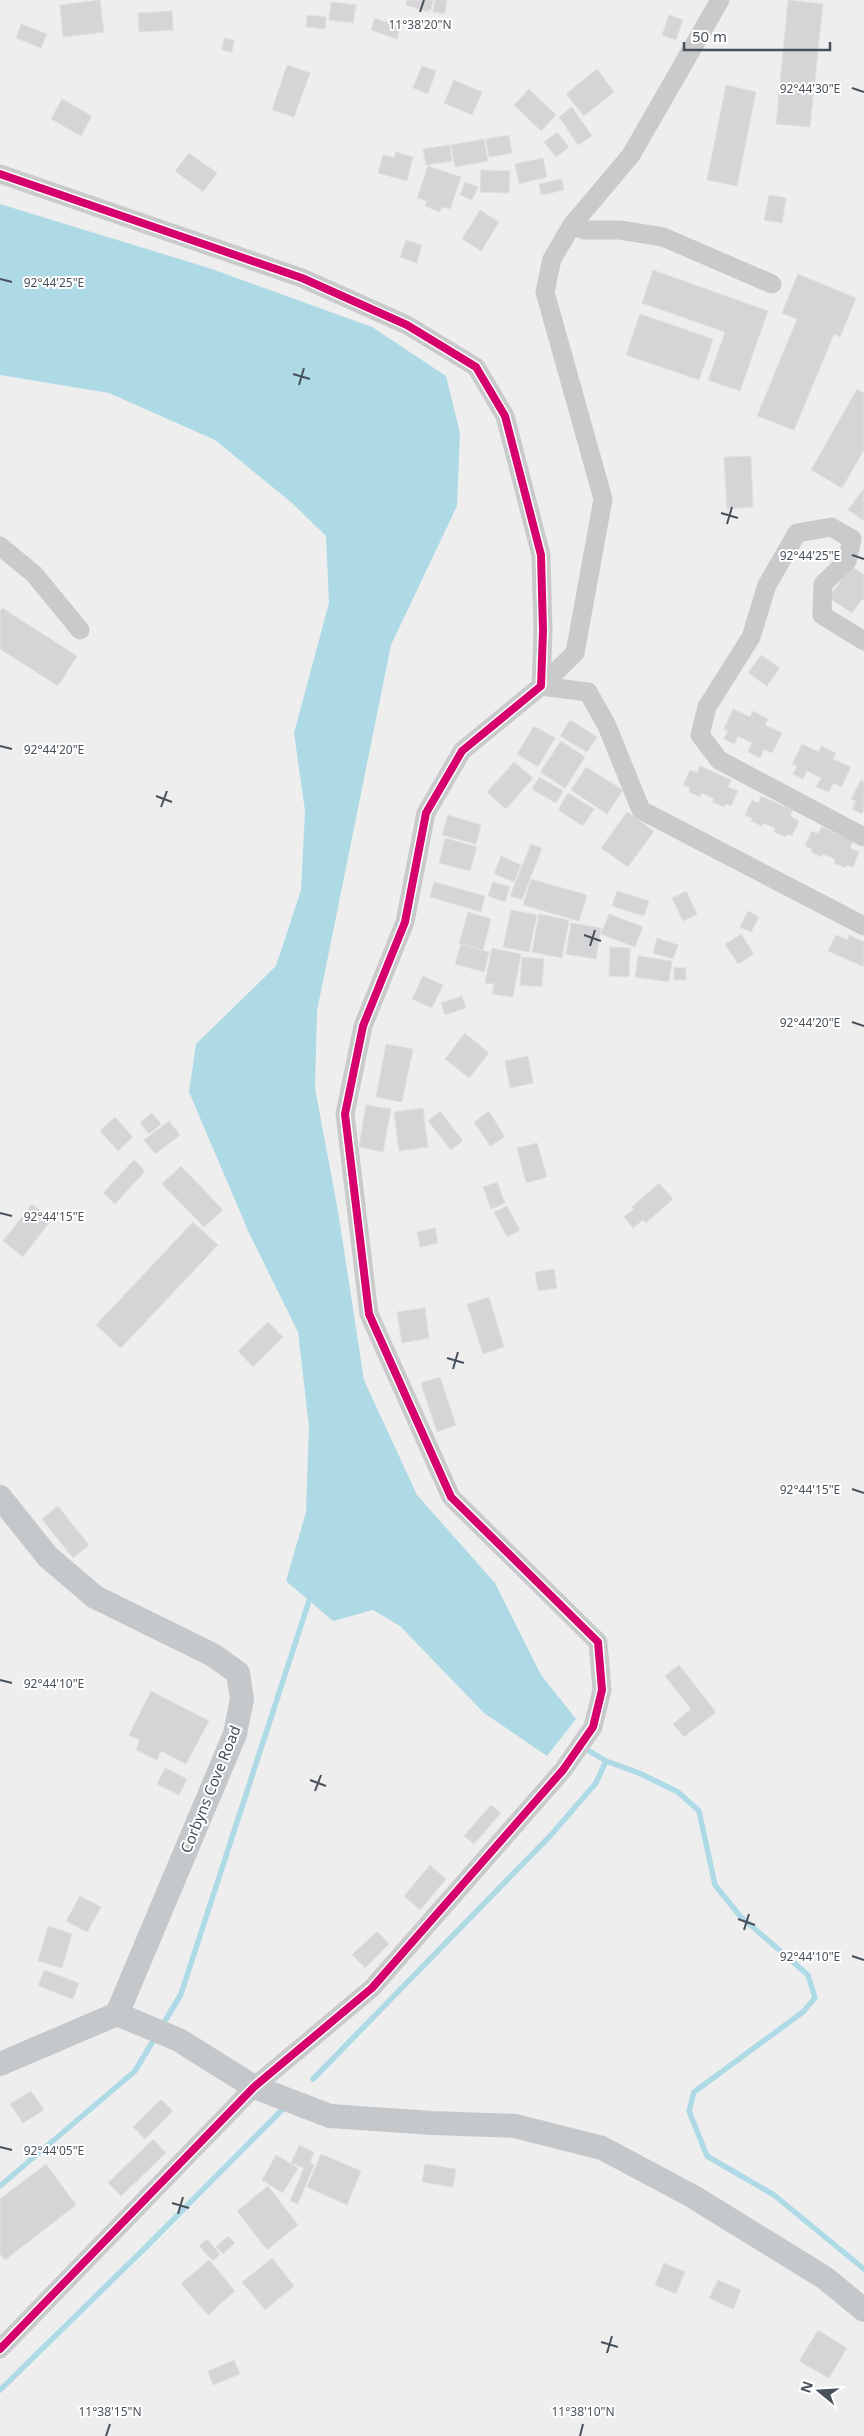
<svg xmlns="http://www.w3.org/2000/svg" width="864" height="2436" viewBox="0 0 864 2436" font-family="'Noto Sans',sans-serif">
  <rect width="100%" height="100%" fill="#efeeee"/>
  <!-- water -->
  <path fill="#aedae6" d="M0 204 212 269 372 327 446 376 460 433 457 506 391 645 317 1011 315 1088 338 1211 364 1380 417 1495 495 1583 541 1675 576 1719 547 1756 484 1713 400 1626 373 1610 333 1621 286 1581 306 1512 309 1427 298 1332 249 1233 189 1092 196 1044 276 966 301 890 305 811 294 733 329 603 326 536 292 503 215 440 109 393 0 375Z"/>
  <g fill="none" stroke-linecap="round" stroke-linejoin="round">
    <!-- stream -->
    <g stroke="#aedae6" stroke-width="5.5">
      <path d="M606 1761 639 1773 678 1792 699 1811 715 1885 740 1916 808 1975 815 1998 803 2012 694 2092 689 2111 707 2156 774 2195 864 2269"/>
      <path d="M162 2026 181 1994 309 1601"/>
      <path d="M313 2079 550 1836 596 1783 606 1761 586 1749"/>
      <path d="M0 2186 135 2071 156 2036"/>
      <path d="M0 2390 145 2248 286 2106"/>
    </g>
  </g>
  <!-- building -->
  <g fill="#d5d5d7" stroke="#e0e0e1">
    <path d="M100 0 104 32 63 37 60 5Z"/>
    <path d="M407 0H433L431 10H428V12L406 5Z"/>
    <path d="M435 0H447L445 14 433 12Z"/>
    <path d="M788 0 823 4 810 127 776 124Z"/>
    <path d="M331 2 356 5 353 23 329 20Z"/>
    <path d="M172 11 173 30 139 32 138 13Z"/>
    <path d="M307 15 326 17 325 29 306 27Z"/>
    <path d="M669 15 683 20 676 40 662 35Z"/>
    <path d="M375 18 400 27 397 39 371 30Z"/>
    <path d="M21 24 47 34 41 48 16 38Z"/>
    <path d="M224 38 234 40 232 52 222 50Z"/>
    <path d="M287 65 310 73 294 117 272 110Z"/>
    <path d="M422 66 436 71 428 94 413 88Z"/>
    <path d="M597 69 614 92 584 116 566 94Z"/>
    <path d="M454 80 482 92 472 115 444 103Z"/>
    <path d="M726 85 756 92 737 186 707 180Z"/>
    <path d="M529 89 556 115 541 131 514 105Z"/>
    <path d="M62 99 92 116 81 136 51 119Z"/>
    <path d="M572 107 592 136 578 145 559 117Z"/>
    <path d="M557 132 569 147 556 157 544 142Z"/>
    <path d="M509 135 512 153 489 157 486 139Z"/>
    <path d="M484 139 488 161 455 167 451 145Z"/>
    <path d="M450 145 452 161 426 165 423 149Z"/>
    <path d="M396 152 413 157 407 181 378 173 383 155 394 158Z"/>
    <path d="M189 153 217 173 203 192 175 171Z"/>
    <path d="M543 158 547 177 519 184 515 164Z"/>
    <path d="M428 166 461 177 450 209 442 207 440 212 425 206 427 201 417 198Z"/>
    <path d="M481 170 510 171 509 193 480 192Z"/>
    <path d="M562 179 564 190 541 195 539 184Z"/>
    <path d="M465 182 478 187 472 200 460 195Z"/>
    <path d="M769 195 786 198 782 223 764 220Z"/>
    <path d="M480 210 499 222 481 251 462 239Z"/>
    <path d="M406 240 422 245 417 263 400 257Z"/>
    <path d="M653 270 768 311 740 391 708 380 725 332 642 303Z"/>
    <path d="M798 274 856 298 840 337 834 334 794 430 757 416 797 319 782 313Z"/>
    <path d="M640 314 713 339 699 380 626 355Z"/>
    <path d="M857 389 864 393V450L842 488 811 470Z"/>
    <path d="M751 456 753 507 727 509 724 457Z"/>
    <path d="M864 488V521L848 510Z"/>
    <path d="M851 566 864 575V600L862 599 852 613 829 598Z"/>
    <path d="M2 608 77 656 58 686 0 649V611Z"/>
    <path d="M761 655 780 668 767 686 748 673Z"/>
    <path d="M733 709 750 717 753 711 768 719 765 725 782 733 772 753 764 749 760 758 748 752 752 743 738 736 734 744 724 739 728 731 724 729Z"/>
    <path d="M570 720 597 737 587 752 560 736Z"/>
    <path d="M534 726 555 738 538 767 517 754Z"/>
    <path d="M561 741 585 757 565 788 540 772Z"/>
    <path d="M802 744 819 752 821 746 836 753 833 759 851 767 841 787 833 783 829 792 816 787 821 778 807 771 803 779 793 774 797 766 792 764Z"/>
    <path d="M514 762 533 778 506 809 487 792Z"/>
    <path d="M700 766 731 780 728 787 738 791 731 806 726 804 724 807 712 802 714 799 702 793 700 797 689 792 690 788 683 785 690 770 697 773Z"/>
    <path d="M586 767 623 790 607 814 571 790Z"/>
    <path d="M539 777 563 791 556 803 532 789Z"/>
    <path d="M861 780 864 781V810L862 814 852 809 856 801 851 799Z"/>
    <path d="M568 793 594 809 583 826 558 810Z"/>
    <path d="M761 796 793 810 790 816 799 821 792 836 787 834 786 837 774 832 775 828 763 823 762 826 751 821 752 818 745 815 752 800 758 803Z"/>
    <path d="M627 812 654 831 628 867 601 848Z"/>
    <path d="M448 815 481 825 476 844 442 835Z"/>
    <path d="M822 827 853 841 850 848 859 852 853 867 847 865 846 868 834 863 835 859 823 854 822 857 811 852 812 849 805 846 812 831 818 834Z"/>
    <path d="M445 838 477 847 470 871 439 863Z"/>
    <path d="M531 844 542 848 522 900 510 896Z"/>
    <path d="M501 856 521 865 514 882 494 874Z"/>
    <path d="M531 879 587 895 579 921 523 905Z"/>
    <path d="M434 882 485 896 481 912 430 897Z"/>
    <path d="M493 882 510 887 505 902 488 896Z"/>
    <path d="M617 891 649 901 644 916 612 906Z"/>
    <path d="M686 891 697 914 683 921 672 898Z"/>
    <path d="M511 910 537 915 529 952 503 947Z"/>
    <path d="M748 911 759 917 751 932 740 927Z"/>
    <path d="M468 912 491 919 483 950 459 943Z"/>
    <path d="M539 914 569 920 562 958 532 952Z"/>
    <path d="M609 914 643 927 635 947 601 934Z"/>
    <path d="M571 923 601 928 596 959 566 954Z"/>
    <path d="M741 934 754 954 738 964 725 944Z"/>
    <path d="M836 935 848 940 849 935 864 942V967L828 951Z"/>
    <path d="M657 938 678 945 673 959 653 953Z"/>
    <path d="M461 944 489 952 484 972 455 964Z"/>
    <path d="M610 947 630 948 629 977 609 976Z"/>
    <path d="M492 948 521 954 513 997 492 994 494 984 485 983Z"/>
    <path d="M638 956 672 961 669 982 635 977Z"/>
    <path d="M522 957 544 959 542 987 520 985Z"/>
    <path d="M674 967 686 968V980H674Z"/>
    <path d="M423 976 443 985 432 1008 412 999Z"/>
    <path d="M462 996 466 1008 445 1015 441 1003Z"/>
    <path d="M465 1033 489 1053 469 1078 445 1059Z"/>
    <path d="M386 1044 413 1049 402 1102 376 1097Z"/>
    <path d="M528 1056 533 1083 510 1088 505 1061Z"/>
    <path d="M366 1105 391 1109 383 1152 359 1147Z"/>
    <path d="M423 1108 428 1147 399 1151 394 1112Z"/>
    <path d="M440 1111 463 1141 451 1150 428 1121Z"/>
    <path d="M489 1111 505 1137 490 1146 474 1122Z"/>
    <path d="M152 1113 161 1124 149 1134 140 1123Z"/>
    <path d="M115 1117 133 1137 118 1151 100 1131Z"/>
    <path d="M169 1121 180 1135 155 1154 144 1140Z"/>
    <path d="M537 1143 547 1177 526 1183 517 1148Z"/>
    <path d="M134 1160 145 1171 115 1204 103 1193Z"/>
    <path d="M181 1166 223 1210 204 1227 162 1184Z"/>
    <path d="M497 1182 505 1203 491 1209 483 1187Z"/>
    <path d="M659 1183 673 1199 646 1223 643 1220 633 1228 624 1217 634 1209 632 1207Z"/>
    <path d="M32 1204 52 1219 23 1257 3 1241Z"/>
    <path d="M507 1206 520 1230 507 1237 494 1212Z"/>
    <path d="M193 1222 218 1245 121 1348 96 1325Z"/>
    <path d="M435 1228 438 1243 420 1247 417 1232Z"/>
    <path d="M554 1269 557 1288 538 1291 535 1272Z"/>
    <path d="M489 1297 504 1347 483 1354 467 1304Z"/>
    <path d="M425 1308 429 1338 402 1343 397 1312Z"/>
    <path d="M268 1322 283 1337 253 1367 238 1351Z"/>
    <path d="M440 1377 456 1425 437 1432 421 1383Z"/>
    <path d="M58 1506 89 1545 73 1558 42 1519Z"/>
    <path d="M679 1665 716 1712 684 1737 673 1724 691 1709 665 1676Z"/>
    <path d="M151 1691 209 1721 186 1764 161 1751 157 1760 136 1750 140 1740 129 1735Z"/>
    <path d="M165 1768 187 1779 179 1795 157 1784Z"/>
    <path d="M491 1805 501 1813 474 1844 464 1836Z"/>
    <path d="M430 1865 446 1879 420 1910 404 1896Z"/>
    <path d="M80 1896 101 1907 87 1932 66 1921Z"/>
    <path d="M48 1926 72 1934 62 1968 38 1961Z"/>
    <path d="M377 1931 389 1944 365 1968 352 1955Z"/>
    <path d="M44 1970 79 1983 73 1999 38 1986Z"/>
    <path d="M31 2091 44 2110 23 2123 10 2104Z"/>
    <path d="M161 2099 173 2111 145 2139 133 2127Z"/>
    <path d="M153 2139 166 2153 121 2196 108 2183Z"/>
    <path d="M299 2145 314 2152 310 2162 314 2165 298 2204 290 2201 304 2168 291 2163Z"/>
    <path d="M321 2154 361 2171 347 2205 307 2187Z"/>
    <path d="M276 2155 298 2168 283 2193 262 2180Z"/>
    <path d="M46 2164 76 2205 5 2260 0 2254V2199Z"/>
    <path d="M425 2164 456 2169 453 2187 422 2182Z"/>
    <path d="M268 2186 298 2225 267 2250 237 2211Z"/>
    <path d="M228 2236 235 2243 223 2254 216 2247Z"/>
    <path d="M207 2239 220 2254 213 2261 199 2246Z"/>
    <path d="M272 2258 294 2286 265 2310 242 2282Z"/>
    <path d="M209 2260 235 2291 208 2315 181 2284Z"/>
    <path d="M664 2263 685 2272 676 2294 655 2285Z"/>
    <path d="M718 2280 741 2290 733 2309 709 2298Z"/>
    <path d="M818 2330 847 2348 829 2378 799 2361Z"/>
    <path d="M234 2360 240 2374 213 2385 208 2371Z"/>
  </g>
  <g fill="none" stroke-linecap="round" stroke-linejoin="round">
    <!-- minor -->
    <g stroke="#c9cacc" stroke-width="19">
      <path d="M720 0 631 155 572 225 552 259 545 292 603 499 575 653 541 686 588 692 607 726 641 810 864 926"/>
      <path d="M0 174 302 278 407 325 476 367 505 416 541 555 543 631 541 686 462 751 426 813 405 922 363 1026 345 1114 369 1314 451 1497 598 1642 602 1690 593 1727 563 1770 372 1988 254 2087 0 2349"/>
      <path d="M572 225 584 230H620L663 237 772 284"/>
      <path d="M0 546 34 574 80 630"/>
      <path d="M864 641 822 615 823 584 847 561 852 539 831 527 797 533 767 585 751 637 707 707 700 735 719 760 864 837"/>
    </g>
    <!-- major -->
    <g stroke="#c5c8ca" stroke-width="24">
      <path d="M0 1497 48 1557 95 1597 213 1655 238 1673 242 1699 235 1734 117 2014"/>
      <path d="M0 2064 117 2014 179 2040 254 2087 330 2116 432 2123 515 2126 602 2148 692 2196 825 2278 864 2310"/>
    </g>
    <!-- cycleway casing -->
    <g stroke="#fff" stroke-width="11">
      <path id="cycleway" d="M0 174 302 278 407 325 476 367 505 416 541 555 543 631 541 686 462 751 426 813 405 922 363 1026 345 1114 369 1314 451 1497 598 1642 602 1690 593 1727 563 1770 372 1988 254 2087 0 2349"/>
    </g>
    <!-- cycleway -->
    <use href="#cycleway" stroke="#d6006c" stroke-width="8"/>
  </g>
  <!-- ticks -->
  <path fill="none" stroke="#485159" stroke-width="2" d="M420 12 424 0M852 88 864 92M0 279 12 282M293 374 310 379M299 385 304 368M721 513 738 518M727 524 732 507M852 555 864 559M0 746 12 749M156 796 172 802M161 807 167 791M584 935 601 941M590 946 595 930M852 1022 864 1026M0 1213 12 1216M447 1358 464 1363M453 1369 458 1352M852 1489 864 1493M0 1680 12 1683M310 1780 326 1786M315 1791 321 1775M738 1919 755 1925M744 1930 749 1914M852 1956 864 1960M0 2147 12 2150M172 2203 189 2208M178 2214 183 2197M601 2342 618 2347M607 2353 612 2336M106 2436 110 2424M580 2436 583 2424"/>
  <g text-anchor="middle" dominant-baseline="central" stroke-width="4" stroke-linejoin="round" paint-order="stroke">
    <!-- street labels -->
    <g font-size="15" fill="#485159" stroke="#fff">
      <text transform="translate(210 1789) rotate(-68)">Corbyns Cove Road</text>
    </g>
  </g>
  <g font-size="12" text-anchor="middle" fill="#485159" stroke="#fff" stroke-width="4" stroke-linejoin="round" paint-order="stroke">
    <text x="420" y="29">11°38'20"N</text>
    <text x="810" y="93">92°44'30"E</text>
    <text x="54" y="287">92°44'25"E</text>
    <text x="810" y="560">92°44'25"E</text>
    <text x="54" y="754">92°44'20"E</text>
    <text x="810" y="1027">92°44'20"E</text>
    <text x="54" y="1221">92°44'15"E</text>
    <text x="810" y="1494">92°44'15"E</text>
    <text x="54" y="1688">92°44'10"E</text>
    <text x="810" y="1961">92°44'10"E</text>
    <text x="54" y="2155">92°44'05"E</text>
    <text x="110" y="2416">11°38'15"N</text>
    <text x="583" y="2416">11°38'10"N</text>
  </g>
  <!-- north arrow -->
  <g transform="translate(819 2391) rotate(288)" stroke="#ffffff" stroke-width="4" paint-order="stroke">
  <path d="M0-4L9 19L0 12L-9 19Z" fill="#485159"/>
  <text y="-8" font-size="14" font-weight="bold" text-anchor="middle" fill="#485159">N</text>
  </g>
  <!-- scale -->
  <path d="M684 42v8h146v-8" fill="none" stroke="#485159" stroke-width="2.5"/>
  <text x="692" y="42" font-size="15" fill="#485159" stroke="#ffffff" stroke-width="4" paint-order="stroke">50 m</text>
</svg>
